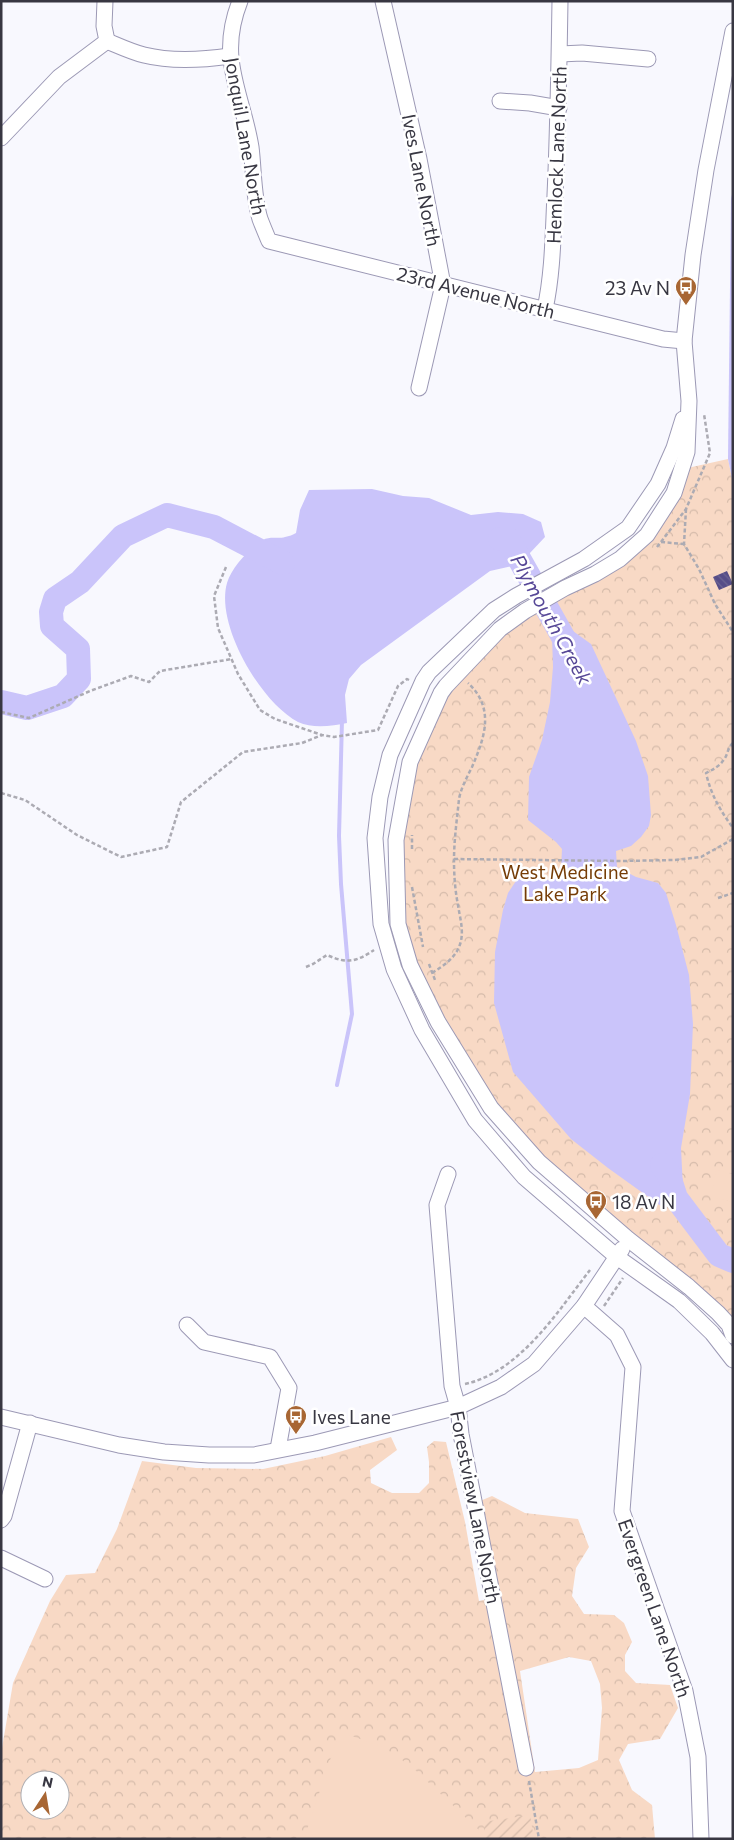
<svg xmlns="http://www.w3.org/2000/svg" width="734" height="1840" viewBox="0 0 734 1840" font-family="Commissioner,sans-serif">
  <defs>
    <pattern id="forest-crowns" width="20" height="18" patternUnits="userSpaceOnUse" patternTransform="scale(1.25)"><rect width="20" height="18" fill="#f8d9c5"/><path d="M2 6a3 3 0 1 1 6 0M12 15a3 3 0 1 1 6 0" fill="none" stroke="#d5bbaa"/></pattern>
    <pattern id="garden-furrows" width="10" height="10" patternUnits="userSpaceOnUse" patternTransform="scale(1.25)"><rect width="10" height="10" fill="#f8d9c5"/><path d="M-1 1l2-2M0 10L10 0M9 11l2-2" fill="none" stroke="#d5bbaa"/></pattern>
    <pattern id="building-back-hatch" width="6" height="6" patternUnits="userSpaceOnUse" patternTransform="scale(1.25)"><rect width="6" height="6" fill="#564d88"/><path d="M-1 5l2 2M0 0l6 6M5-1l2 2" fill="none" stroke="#6c6594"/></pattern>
  </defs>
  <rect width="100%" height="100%" fill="#f8f8fe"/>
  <!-- forest -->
  <g fill="url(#forest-crowns)" fill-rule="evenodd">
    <path d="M728 459 733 483V1329L628 1239 491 1108 410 965 396 840 410 762 441 693 500 629 647 535 683 469Z"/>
    <path d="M391 1437 397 1450 370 1470 371 1483 392 1493H419L429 1483V1462L427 1447 434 1441 446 1442 465 1522 479 1601 499 1597 480 1501 492 1496 525 1513 578 1519 589 1547 576 1568 572 1596 584 1614 614 1615 624 1623 632 1642 625 1655V1671L636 1683 670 1685 678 1708 660 1739 628 1744 619 1760 632 1790 652 1805 655 1839H1V1754L13 1683 50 1601 66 1575 95 1573 117 1529 142 1461 196 1468 263 1469 325 1456ZM569 1657 591 1661 600 1684 602 1708 598 1760 579 1768 535 1772 520 1671ZM30 1780H60V1810H30Z"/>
  </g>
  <!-- garden -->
  <path fill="url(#garden-furrows)" d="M530 1815 534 1839H486L483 1822Z"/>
  <!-- pitch -->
  <g fill="#f8d9c5">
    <path d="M716 1170 733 1174V1202L711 1197Z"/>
    <path d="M349 1735 383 1747 412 1767 479 1830 472 1839H304L337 1739Z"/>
  </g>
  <!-- water -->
  <g fill="#cac4fa">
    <path d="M733 189V483L728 459 731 199Z"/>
    <path d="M372 489 403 496 429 498 471 515 498 512 523 514 541 522 545 537 529 554 512 566 490 571 361 665 349 679 345 695 347 723C332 726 313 729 298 722 261 703 215 625 227 583 232 567 249 549 263 540 269 536 279 539 285 537 289 536 293 535 296 533L300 510 309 490Z"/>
    <path d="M566 626 591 644 636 741 648 776 651 815 649 826 641 837 631 846 616 851 617 867 636 877 658 883 666 893 676 925 689 975 693 1024 690 1094 681 1148 683 1189 661 1206 608 1168 571 1139 513 1072 494 1003 495 952 503 910 508 893 516 881 528 875H537L548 880 561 869 562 849 556 842 528 820 529 777 542 740 550 702 553 667 552 636Z"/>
  </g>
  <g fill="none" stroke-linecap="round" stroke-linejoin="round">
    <!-- stream -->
    <path stroke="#cac4fa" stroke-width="4" d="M337 1085 352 1014 341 884 339 836 342 720"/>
    <!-- river -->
    <g stroke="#cac4fa" stroke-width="24">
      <path d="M500 539H508L576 660"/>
      <path d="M1 702 27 708 63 696 79 679 78 649 52 626 51 612 55 599 80 582 123 536 167 515 214 527 283 563"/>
      <path d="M662 1165 668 1173 676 1198 719 1255 733 1261"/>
    </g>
  </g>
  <!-- building -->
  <path fill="url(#building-back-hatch)" d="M727 571 733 584 719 590 713 577Z"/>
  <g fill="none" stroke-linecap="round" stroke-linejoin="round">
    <!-- minor casing -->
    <g stroke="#9c99b5" stroke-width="17">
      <g id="minor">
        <path d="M240 1C217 59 242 92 251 147 254 171 253 196 260 219 263 227 266 234 269 241L663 339 684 341"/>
        <path d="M383 1 419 159 443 285 419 388"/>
        <path d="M733 31 706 170 693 255 684 341 689 401 687 452 674 493 647 535 620 559 595 574 565 588 525 611 500 629 446 686 441 693 410 762 396 840 398 924 410 965 438 1022 491 1108 539 1162 628 1239 689 1287 718 1313 729 1325 733 1336"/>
        <path d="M107 41C119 46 132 52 144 55 172 62 202 60 230 56"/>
        <path d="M560 54 582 53 648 59"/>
        <path d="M500 101 530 103 559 108"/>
        <path d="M1 138 59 77 107 41 104 26 105 1"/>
        <path d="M545 309C553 272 553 233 555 195 558 131 559 66 560 1"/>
        <path d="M683 419 674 448 658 484 628 528 584 559 516 596 494 610 429 672 423 681 390 755 380 797 375 838 381 924 394 969 422 1030 475 1120 524 1177 617 1257 679 1301 712 1333 733 1360"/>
        <path d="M448 1174 437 1205 452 1386 458 1407 461 1434 526 1768"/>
        <path d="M584 1306 617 1335 633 1367 622 1511 685 1691 698 1757 701 1839"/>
        <path d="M187 1325 204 1342 270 1357 289 1388 278 1449"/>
        <path d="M1 1417 119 1445 164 1452 209 1455H254L315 1443 458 1407 501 1387 534 1364 584 1306 622 1249"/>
        <path d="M1 1520 4 1516 30 1423"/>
        <path d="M1 1558 45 1579"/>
      </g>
    </g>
    <!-- path -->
    <g stroke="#acabb3" stroke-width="2.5" stroke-dasharray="4 2.5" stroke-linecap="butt">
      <path d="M686 509 684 544 699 569 715 604 733 632"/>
      <path d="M661 542 686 509 710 453 704 414"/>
      <path d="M657 547 661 542 684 544"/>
      <path d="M226 567 214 596 218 628 238 674 260 710 275 719 322 735 334 737 378 730 398 686 407 679 409 680"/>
      <path d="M1 712 29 718 90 691 131 676 149 682 160 671 232 659"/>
      <path d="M733 743C728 747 728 753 725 758 720 766 714 769 706 773 711 795 720 810 733 828"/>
      <path d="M1 793 25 800 77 835 121 857 167 847 181 802 243 752 302 743 322 735"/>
      <path d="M412 849V835"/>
      <path d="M454 859 621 861 674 860 701 857 733 839"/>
      <path d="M412 887 423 947"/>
      <path d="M718 898 733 893"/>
      <path d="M429 964 435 980"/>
      <path d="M306 967 313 964 327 955C347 964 356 962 374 950"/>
      <path d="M432 973C443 966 454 959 459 947 465 933 460 919 458 905 455 890 454 875 454 860 454 840 457 819 459 799 461 788 467 777 472 767 485 737 495 708 468 683"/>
      <path d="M604 1306 623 1278"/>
      <path d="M465 1384C520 1372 558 1311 590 1270"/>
      <path d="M529 1781 539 1839"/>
    </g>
    <!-- minor -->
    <use href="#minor" stroke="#fff" stroke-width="15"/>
  </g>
  <!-- icons -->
  <defs>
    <g id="bus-pin" transform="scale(1.125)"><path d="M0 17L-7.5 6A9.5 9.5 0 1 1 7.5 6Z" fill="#a86633" stroke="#fff"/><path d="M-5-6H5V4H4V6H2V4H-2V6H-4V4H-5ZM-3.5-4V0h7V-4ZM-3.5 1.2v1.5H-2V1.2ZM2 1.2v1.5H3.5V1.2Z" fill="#fff"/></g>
  </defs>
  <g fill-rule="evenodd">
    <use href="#bus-pin" x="686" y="287"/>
    <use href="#bus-pin" x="596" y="1201"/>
    <use href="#bus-pin" x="296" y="1416"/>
  </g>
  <g text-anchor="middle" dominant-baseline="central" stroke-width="5" stroke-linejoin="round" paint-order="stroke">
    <!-- street labels -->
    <g font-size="19" fill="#383742" stroke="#fff">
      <text transform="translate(246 136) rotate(80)">Jonquil Lane North</text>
      <text transform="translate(556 155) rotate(-88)">Hemlock Lane North</text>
      <text transform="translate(422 180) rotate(79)">Ives Lane North</text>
      <text transform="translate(476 292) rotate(14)">23rd Avenue North</text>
      <text transform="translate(476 1507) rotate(79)">Forestview Lane North</text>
      <text transform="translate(655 1608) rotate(71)">Evergreen Lane North</text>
    </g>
    <!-- poi labels -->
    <g font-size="19" fill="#383742" stroke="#fff" text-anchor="start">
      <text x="670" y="287" text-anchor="end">23 Av N</text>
      <text x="612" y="1201">18 Av N</text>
      <text x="312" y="1416">Ives Lane</text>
    </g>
    <!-- park labels -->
    <g font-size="19" fill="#753c06" stroke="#fff">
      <text x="565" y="871">West Medicine<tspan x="565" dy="22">Lake Park</tspan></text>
    </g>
    <!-- water labels -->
    <g font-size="20" font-style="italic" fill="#574897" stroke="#fff">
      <text transform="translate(552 619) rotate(61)">Plymouth Creek</text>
    </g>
  </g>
  <!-- border -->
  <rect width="734" height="1840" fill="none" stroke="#383742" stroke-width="5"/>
  <!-- north arrow -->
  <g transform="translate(45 1795) rotate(12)"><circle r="24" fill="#ffffff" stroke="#afafb3"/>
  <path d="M0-4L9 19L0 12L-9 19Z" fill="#a86633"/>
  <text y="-8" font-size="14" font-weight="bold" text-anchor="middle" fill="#383742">N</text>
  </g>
</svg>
